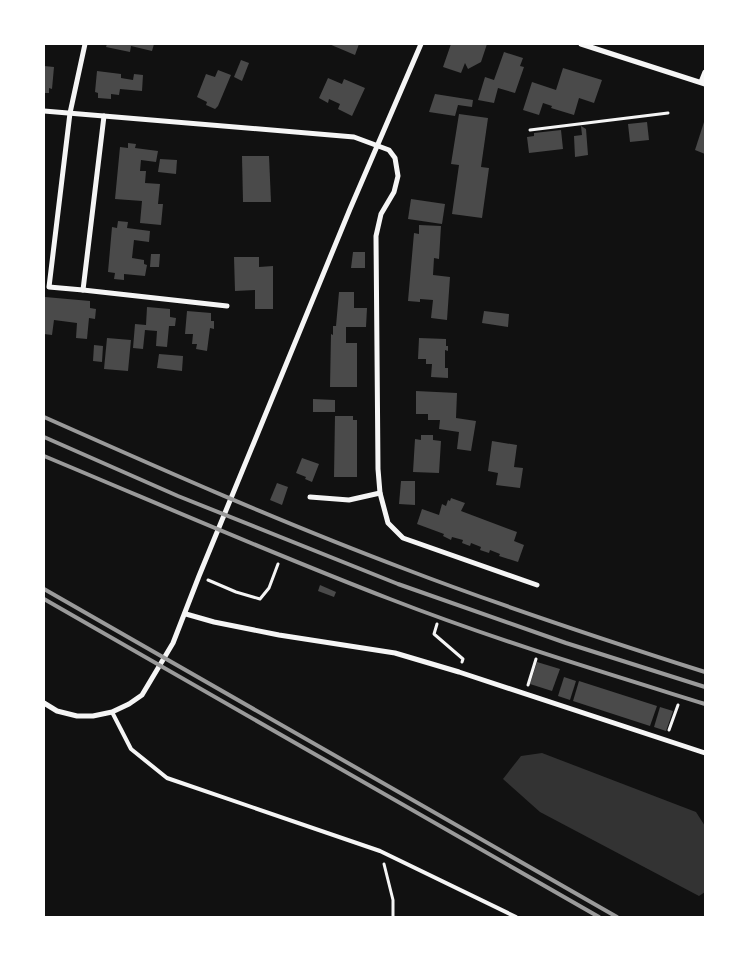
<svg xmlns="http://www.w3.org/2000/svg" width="749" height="961" viewBox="0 0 749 961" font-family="'Golos Text',sans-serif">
  <rect width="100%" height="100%" fill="#111"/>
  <!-- water -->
  <path fill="#333" d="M542 753 696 812 705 826V892L699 896 540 812 503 779 521 756Z"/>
  <!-- building -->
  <g fill="#4a4a4a">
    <path d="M107 44H154L152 51 131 46 130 52 106 47Z"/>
    <path d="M329 44H359L355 55Z"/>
    <path d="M451 44H487L481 62 468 69 465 63 461 73 443 67Z"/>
    <path d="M504 52 523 58 520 66 524 67 515 93 498 88 494 103 478 100 485 77 494 80Z"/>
    <path d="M241 60 249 63 242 81 234 77Z"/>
    <path d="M44 66 54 67 52 89 49 88V93H44Z"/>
    <path d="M563 68 602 80 594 103 579 98 574 115 551 108 552 106 543 103 539 115 523 110 532 82 556 90Z"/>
    <path d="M218 70 231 75 218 106 215 109 206 105 207 102 197 97 206 74 215 77Z"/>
    <path d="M97 71 121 74V78L133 80 134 74 143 75 142 91 120 89 119 95 111 94V99L98 98V93L95 92Z"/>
    <path d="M328 78 342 84 344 79 365 88 352 116 338 109 340 104 329 99 328 103 319 98Z"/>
    <path d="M435 94 473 100 472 107 458 105 455 116 429 112Z"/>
    <path d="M459 114 488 118 481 167 489 168 482 218 452 214 459 165 451 164Z"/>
    <path d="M705 119V154L695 150Z"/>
    <path d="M647 122 649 140 630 142 628 124Z"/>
    <path d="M581 126 586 129 588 155 575 157 574 136 582 135Z"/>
    <path d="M561 130 563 149 529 153 527 137 534 136V133Z"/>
    <path d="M128 143 136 144 135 148 158 151 156 162 141 160 140 171H146L145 183 160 184 158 204H163L161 225 140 223 142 201 115 199 120 147 128 148Z"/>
    <path d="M242 156H269L271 202H243Z"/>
    <path d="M160 159 177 160 176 174 158 172Z"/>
    <path d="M411 199 445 204 442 224 408 219Z"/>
    <path d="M118 221 128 222 127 228 150 231 149 242 134 240 132 258 144 260V264L147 265 145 276 124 274V280L114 279 115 273 108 272 112 227 117 228Z"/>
    <path d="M419 225 441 226 439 259 434 258 433 275 450 277 447 320 431 318 433 300 420 299V302L408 301 414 233 419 234Z"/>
    <path d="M353 252H365V268H351Z"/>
    <path d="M151 254H160L159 267H150Z"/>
    <path d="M234 257H259V267L273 266V309H255V290L235 291Z"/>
    <path d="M339 292H354V308H367L366 327H346V343H357V387H330L331 334 333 335V326H336Z"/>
    <path d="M45 297 90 301V308L96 309 95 319 89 318 87 339 76 338 77 323 54 320 52 335 44 334Z"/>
    <path d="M147 307 170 309V317L176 318 175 326H169L167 347 156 346 157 331 145 330 143 349 133 348 135 324 146 325Z"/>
    <path d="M187 311 211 313V321H214V329L210 328 207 351 196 349 197 344H192L193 334H185Z"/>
    <path d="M484 311 509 314 508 327 482 323Z"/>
    <path d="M107 338 131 340 128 371 104 369Z"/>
    <path d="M419 338 446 339V346H448V351L445 350V368H448V378L431 377 432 364H426V359H418Z"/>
    <path d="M94 345 103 346 102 362 93 361Z"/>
    <path d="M159 354 183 356 182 371 157 368Z"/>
    <path d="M416 391 457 393 456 418 476 421 471 451 457 449 459 432 439 429 440 420H428V414H416Z"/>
    <path d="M313 399 335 400V412H313Z"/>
    <path d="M335 416H353V420H357V477H334Z"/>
    <path d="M421 435H433V440L441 441 439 473 413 472 415 439 421 440Z"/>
    <path d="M492 441 517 445 514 467 523 468 520 488 496 485 498 473 488 471Z"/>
    <path d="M302 458 319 464 312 482 305 479 306 477 296 473Z"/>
    <path d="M401 481H415V505L399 504Z"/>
    <path d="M277 483 288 487 282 505 270 500Z"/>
    <path d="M451 498 465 503 461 511 517 532 514 541 524 545 518 562 499 556 500 554 490 550 489 553 480 550 481 547 471 543 470 546 462 543 463 540 452 537 451 540 443 536 444 534 417 524 422 509 439 515 442 504 446 506 448 500 450 501Z"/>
    <path d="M320 585 336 592 334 597 318 591Z"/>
    <path d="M537 662 560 669 552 691 530 684Z"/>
    <path d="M564 677 576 681 570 700 558 696Z"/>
    <path d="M579 681 657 706 650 726 573 701Z"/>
    <path d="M660 707 673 711 666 731 654 727Z"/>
  </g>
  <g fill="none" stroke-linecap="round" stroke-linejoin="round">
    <!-- path -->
    <g stroke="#f5f5f5" stroke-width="3">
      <path d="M530 130 668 113"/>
      <path d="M208 580 236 592 260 599 269 588 278 564"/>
      <path d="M437 624 434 634 463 659 462 662"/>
      <path d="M528 685 536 659"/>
      <path d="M669 730 678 705"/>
      <path d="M384 864 393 900V917"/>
    </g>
    <!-- service -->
    <path stroke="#f5f5f5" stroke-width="4" d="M112 712 131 749 167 778 380 851 516 917"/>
    <!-- minor -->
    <g stroke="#f5f5f5" stroke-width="5">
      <path d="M85 44 70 113 49 287 83 290 104 116"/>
      <path d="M581 44 705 84"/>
      <path d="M701 82 705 72"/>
      <path d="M44 111 354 137 389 150 395 158 398 176 394 192 381 214 376 236 378 469 380 493 388 523 403 538 537 585"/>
      <path d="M83 290 227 306"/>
      <path d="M310 497 349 500 380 493"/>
      <path d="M186 614 214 622 279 635 395 653 459 672 705 753"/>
      <path d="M44 703 57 711 77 716H93L112 712 129 704 142 695 173 643 199 576 350 209 421 44"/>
    </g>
    <!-- rail -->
    <g stroke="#9a9a9a" stroke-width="4">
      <path d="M44 417C163 470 283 523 405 569 504 607 605 640 705 672"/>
      <path d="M44 437 178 496 398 584 566 643 705 687"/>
      <path d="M44 456C159 504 273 554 390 599 493 639 599 671 705 704"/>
      <path d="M44 589 617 917"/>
      <path d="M44 599 599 917"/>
    </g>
  </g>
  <!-- border -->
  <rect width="749" height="961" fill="none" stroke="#ffffff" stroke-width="90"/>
</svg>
